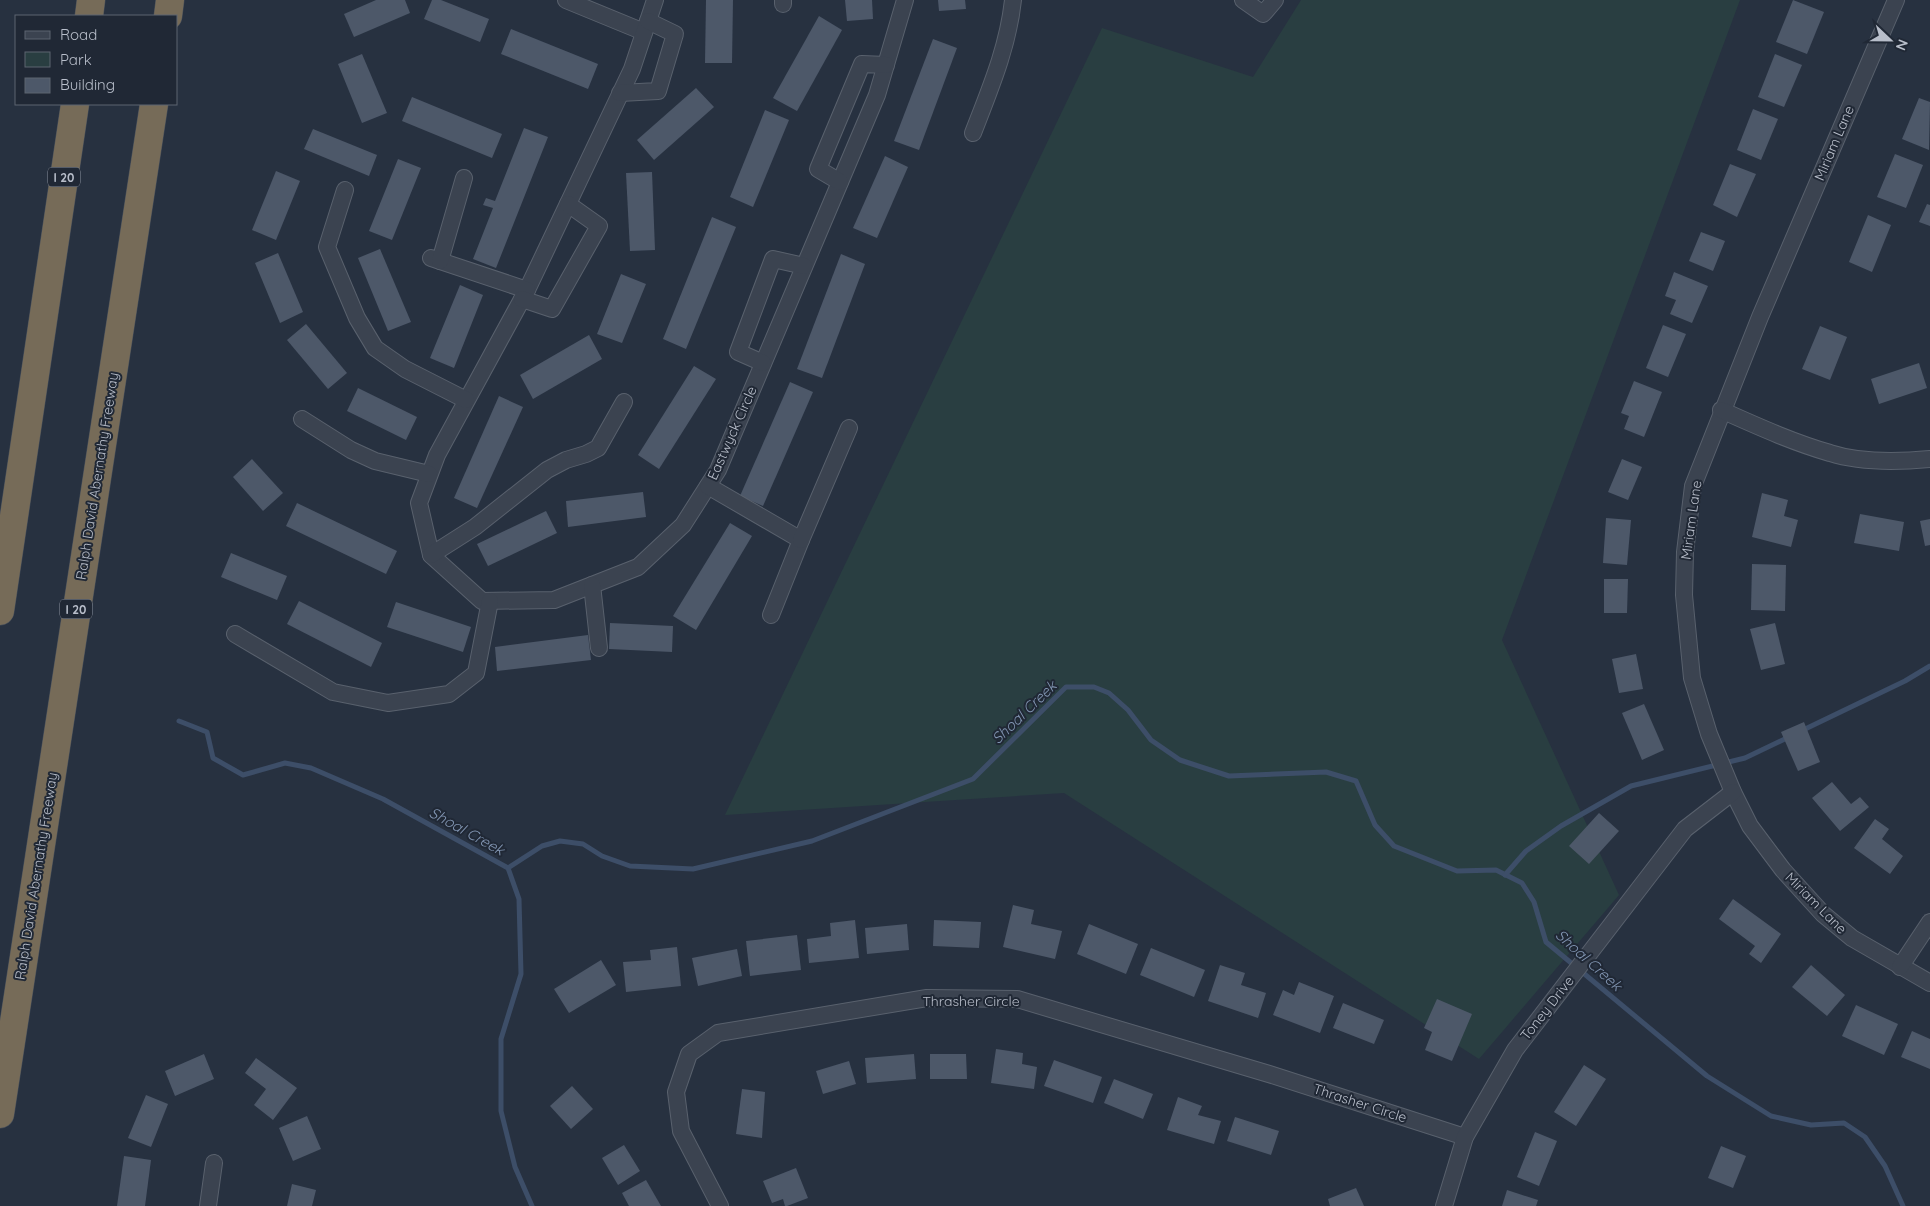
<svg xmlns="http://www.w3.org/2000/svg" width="1930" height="1206" viewBox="0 0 1930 1206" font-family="Quicksand,sans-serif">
  <rect width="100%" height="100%" fill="#273140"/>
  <!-- green -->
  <path fill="#293e41" d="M1301 0H1740L1502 640 1619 895 1479 1059 1064 793 725 815 1102 28 1253 77Z"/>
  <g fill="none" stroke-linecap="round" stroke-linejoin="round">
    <!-- stream -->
    <g stroke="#3d4e68" stroke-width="5">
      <path d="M179 721 207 732 213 758 243 775 285 763 311 768 383 799 508 868"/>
      <path d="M1801 731 1905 681 1930 666"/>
      <path d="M508 868 542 846 560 841 583 844 602 856 630 866 693 869 812 841 973 779 1066 687H1094L1109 693 1128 710 1151 740 1180 760 1229 776 1326 772 1356 781 1375 825 1394 846 1457 871 1496 870 1522 883 1534 902 1546 942 1707 1076 1771 1116 1811 1125 1844 1123 1865 1137 1885 1166 1903 1206"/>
      <path d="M508 868 519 899 521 974 501 1039V1111L515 1167 532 1206"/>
      <path d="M1505 875 1526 851 1561 826 1631 786 1745 758 1789 737"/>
    </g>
  </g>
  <!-- building -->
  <g fill="#4d5869">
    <path d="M376 0H405L410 13 354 37 344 14Z"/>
    <path d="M432 0H441L489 19 480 42 424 19Z"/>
    <path d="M706 0H733L732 63H705Z"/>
    <path d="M845 0H872L873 19 847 21Z"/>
    <path d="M938 0H965L966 9 939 11Z"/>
    <path d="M1793 0 1824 12 1807 54 1776 42Z"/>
    <path d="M819 16 842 30 797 111 773 98Z"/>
    <path d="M511 29 598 64 588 89 501 54Z"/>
    <path d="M933 39 957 48 919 150 894 141Z"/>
    <path d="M362 54 387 113 362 123 338 64Z"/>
    <path d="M1775 54 1802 65 1784 107 1758 97Z"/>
    <path d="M696 88 714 107 654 160 637 140Z"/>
    <path d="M412 97 502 134 492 158 402 121Z"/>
    <path d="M1919 98 1930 102 1929 150 1902 139Z"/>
    <path d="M1753 109 1778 119 1761 160 1737 150Z"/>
    <path d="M765 110 789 120 753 207 730 197Z"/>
    <path d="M524 128 548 137 496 268 473 259 493 208 483 205 486 198 495 201Z"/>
    <path d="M313 129 377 155 369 176 304 149Z"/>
    <path d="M1895 154 1923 165 1906 208 1877 197Z"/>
    <path d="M885 156 908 167 877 238 853 228Z"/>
    <path d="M398 159 421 168 392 240 369 231Z"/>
    <path d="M1730 164 1756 174 1737 217 1713 205Z"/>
    <path d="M276 171 300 181 276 240 252 230Z"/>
    <path d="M652 172 655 250 630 251 626 173Z"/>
    <path d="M1927 204 1930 205V226L1919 222Z"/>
    <path d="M1868 215 1891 225 1872 272 1849 262Z"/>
    <path d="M712 217 736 227 686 349 663 339Z"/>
    <path d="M1701 232 1725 241 1713 271 1689 261Z"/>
    <path d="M380 249 411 322 388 331 358 258Z"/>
    <path d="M278 253 303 312 280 323 255 263Z"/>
    <path d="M841 254 865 264 822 378 797 369Z"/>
    <path d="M1674 272 1708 286 1692 323 1670 314 1676 300 1665 296Z"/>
    <path d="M621 274 646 284 622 343 597 334Z"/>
    <path d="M460 285 483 295 454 368 430 358Z"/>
    <path d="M306 324 347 373 328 389 287 340Z"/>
    <path d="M1663 325 1686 334 1668 377 1646 368Z"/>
    <path d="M1820 326 1847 337 1830 380 1802 369Z"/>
    <path d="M589 335 602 359 533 399 520 375Z"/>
    <path d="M1919 363 1927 388 1879 404 1871 379Z"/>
    <path d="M694 366 716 379 659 469 638 455Z"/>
    <path d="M1634 381 1662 392 1644 437 1624 429 1629 416 1621 413Z"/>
    <path d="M790 382 813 392 763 506 740 496Z"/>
    <path d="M358 388 417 417 406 440 347 411Z"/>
    <path d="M499 396 523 407 477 508 454 498Z"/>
    <path d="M252 459 283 493 263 511 233 477Z"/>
    <path d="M1622 459 1642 467 1628 500 1608 492Z"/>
    <path d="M643 492 646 517 568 527 566 501Z"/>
    <path d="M1762 493 1788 500 1784 516 1798 520 1791 547 1752 537Z"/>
    <path d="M297 503 397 551 386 574 286 526Z"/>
    <path d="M546 511 557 533 488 566 477 544Z"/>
    <path d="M1860 514 1904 522 1899 551 1854 543Z"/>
    <path d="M1606 518 1631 520 1627 565 1603 563Z"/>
    <path d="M1930 519V545L1925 546 1920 521Z"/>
    <path d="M730 523 752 536 696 630 673 616Z"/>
    <path d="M231 553 287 576 277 600 221 577Z"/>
    <path d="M1752 564 1786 565 1785 611 1751 610Z"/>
    <path d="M1604 579H1628L1627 613H1604Z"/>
    <path d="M299 601 382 643 371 667 287 624Z"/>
    <path d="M396 602 471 627 463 652 387 627Z"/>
    <path d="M610 623 673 626 672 652 609 649Z"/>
    <path d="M1775 623 1785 664 1761 670 1750 629Z"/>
    <path d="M588 635 591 660 497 671 495 647Z"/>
    <path d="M1636 654 1643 689 1619 693 1612 659Z"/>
    <path d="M1644 704 1664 750 1642 760 1622 713Z"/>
    <path d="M1804 722 1820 762 1798 771 1781 732Z"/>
    <path d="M1832 782 1851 804 1860 797 1869 807 1840 831 1812 798Z"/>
    <path d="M1599 813 1619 831 1589 864 1569 846Z"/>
    <path d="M1875 819 1889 829 1882 839 1903 856 1890 874 1854 848Z"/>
    <path d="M1733 899 1781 934 1761 963 1749 954 1755 946 1719 919Z"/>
    <path d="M1013 905 1034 910 1031 924 1062 931 1055 959 1003 947Z"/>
    <path d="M855 920 859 958 809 963 807 939 831 936 830 923Z"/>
    <path d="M934 920 981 922 979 948 933 946Z"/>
    <path d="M907 924 909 950 867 954 865 928Z"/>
    <path d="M1089 924 1138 944 1126 974 1077 954Z"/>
    <path d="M797 935 801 970 750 976 746 941Z"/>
    <path d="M677 947 681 986 626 992 623 962 651 960 650 950Z"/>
    <path d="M1151 948 1205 970 1194 997 1140 975Z"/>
    <path d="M737 949 742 976 698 986 692 958Z"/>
    <path d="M601 960 616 985 569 1013 554 989Z"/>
    <path d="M1220 965 1245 973 1241 985 1266 993 1258 1018 1208 1001Z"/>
    <path d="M1811 965 1845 995 1827 1016 1792 987Z"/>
    <path d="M1299 982 1334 996 1320 1033 1273 1015 1283 990 1294 995Z"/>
    <path d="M1437 999 1472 1014 1452 1061 1425 1050 1432 1032 1424 1028Z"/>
    <path d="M1343 1003 1384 1020 1374 1044 1333 1028Z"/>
    <path d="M1856 1005 1898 1024 1884 1055 1842 1036Z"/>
    <path d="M1912 1031 1930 1039V1069L1901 1057Z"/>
    <path d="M996 1049 1023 1053 1022 1064 1037 1067 1034 1089 991 1083Z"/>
    <path d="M204 1054 214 1079 175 1096 165 1071Z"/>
    <path d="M914 1054 916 1079 867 1083 865 1058Z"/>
    <path d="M930 1054H966L967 1079H930Z"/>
    <path d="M256 1058 297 1088 273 1120 254 1105 266 1089 245 1073Z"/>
    <path d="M1054 1060 1102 1077 1093 1103 1044 1086Z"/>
    <path d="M849 1061 856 1084 823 1094 816 1071Z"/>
    <path d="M1584 1065 1606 1079 1576 1126 1554 1112Z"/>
    <path d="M1114 1079 1153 1094 1143 1119 1104 1103Z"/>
    <path d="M572 1086 593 1109 571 1129 550 1106Z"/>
    <path d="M742 1089 765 1092 762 1138 736 1134Z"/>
    <path d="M146 1095 168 1104 151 1147 128 1138Z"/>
    <path d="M1178 1097 1202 1106 1198 1115 1221 1121 1214 1144 1167 1130Z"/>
    <path d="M307 1116 321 1149 293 1161 279 1128Z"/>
    <path d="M1235 1117 1279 1131 1271 1155 1227 1141Z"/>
    <path d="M1535 1132 1557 1141 1539 1186 1517 1177Z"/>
    <path d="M624 1145 640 1171 618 1185 602 1158Z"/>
    <path d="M1721 1146 1746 1156 1733 1188 1708 1178Z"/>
    <path d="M124 1156 151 1160 145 1206H117Z"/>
    <path d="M796 1168 808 1198 787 1206H785L783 1199 772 1203 763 1181Z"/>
    <path d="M646 1180 661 1206H629L622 1193Z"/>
    <path d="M292 1184 316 1190 312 1206H287Z"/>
    <path d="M1356 1188 1364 1206H1330L1328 1199Z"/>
    <path d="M1507 1190 1538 1200 1536 1206H1502Z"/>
  </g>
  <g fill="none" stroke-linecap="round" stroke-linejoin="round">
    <!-- minor casing -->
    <g stroke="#59616d" stroke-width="18">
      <g id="minor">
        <path d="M566 0 644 32"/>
        <path d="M655 0 632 69 527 290 437 455 419 503 431 555 482 601 554 600 638 567 683 525 718 470 877 95 905 0"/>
        <path d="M1243 0 1263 14 1275 0"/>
        <path d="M1896 0 1760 317 1693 486 1685 552 1684 595 1692 678 1709 734 1733 792 1750 826 1783 870 1823 914 1852 938 1930 983"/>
        <path d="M783 4V0"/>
        <path d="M620 93 658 91 675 34 648 21"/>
        <path d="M973 133C990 89 1008 47 1013 0"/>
        <path d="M840 182 818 169 862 64 886 65"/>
        <path d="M345 190 327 247 357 318 375 348 405 369 466 400"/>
        <path d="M431 258 527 290"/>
        <path d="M440 261 464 178"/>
        <path d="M522 299 552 309 599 226 568 204"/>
        <path d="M763 363 738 352 773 259 804 266"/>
        <path d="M1721 410C1757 426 1792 442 1830 453 1861 463 1898 462 1930 459"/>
        <path d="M302 419 351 450 375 461 429 474"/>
        <path d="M708 486 801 540 771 615"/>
        <path d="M801 540 849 428"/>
        <path d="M431 555 475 527 547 470 566 460 586 454 598 448 624 402"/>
        <path d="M592 585 599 648"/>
        <path d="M235 634 333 692 388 703 449 694 476 673 490 601"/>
        <path d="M1900 967 1930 922"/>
        <path d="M208 1206 214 1163"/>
        <path d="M720 1206 681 1131 676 1092 689 1054 718 1033 927 998 1017 999 1269 1074 1465 1137"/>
        <path d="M1444 1206 1465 1137 1515 1050 1685 829 1733 792"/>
      </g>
    </g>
    <!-- motorway casing -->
    <g stroke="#464e5a" stroke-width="29">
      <g id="motorway">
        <path d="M89 16 91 0"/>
        <path d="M168 16 170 0"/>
        <path d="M0 611 75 104"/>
        <path d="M0 1114 154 104"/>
      </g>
    </g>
    <!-- minor -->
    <use href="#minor" stroke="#3b4350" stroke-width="16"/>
    <!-- motorway -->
    <use href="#motorway" stroke="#766b58" stroke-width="28"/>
  </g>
  <g text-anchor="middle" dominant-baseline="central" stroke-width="4" stroke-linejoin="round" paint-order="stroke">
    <!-- shield labels -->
    <g fill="#202835" stroke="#8a919d" stroke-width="1">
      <rect x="48" y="167.5" width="32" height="19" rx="4"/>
      <rect x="60" y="599.5" width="32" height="19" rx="4"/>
    </g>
    <g font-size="12" font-weight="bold" fill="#b8beca">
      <text x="64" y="177">I 20</text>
      <text x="76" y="609">I 20</text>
    </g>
    <!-- street labels -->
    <g font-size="14" fill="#b8beca" stroke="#202835">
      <text transform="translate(1834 143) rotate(-67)">Miriam Lane</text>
      <text transform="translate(732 433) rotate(-66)">Eastwyck Circle</text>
      <text transform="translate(97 476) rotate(-81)">Ralph David Abernathy Freeway</text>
      <text transform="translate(1691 520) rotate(-82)">Miriam Lane</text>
      <text transform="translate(36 876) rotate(-81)">Ralph David Abernathy Freeway</text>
      <text transform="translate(1816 903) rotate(45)">Miriam Lane</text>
      <text x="971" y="1001">Thrasher Circle</text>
      <text transform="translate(1547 1008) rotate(-52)">Toney Drive</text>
      <text transform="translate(1360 1103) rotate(18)">Thrasher Circle</text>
    </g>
    <!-- water labels -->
    <g font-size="15" font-style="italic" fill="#8094b1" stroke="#202835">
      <text transform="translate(1024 712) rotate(-44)">Shoal Creek</text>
      <text transform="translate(467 831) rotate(29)">Shoal Creek</text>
      <text transform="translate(1589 960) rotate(42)">Shoal Creek</text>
    </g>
  </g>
  <!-- legend -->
  <rect x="15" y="15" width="162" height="90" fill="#202835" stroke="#5d6471"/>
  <rect x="25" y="31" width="25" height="8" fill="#3b4350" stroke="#5d6471"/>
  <text x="60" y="40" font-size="15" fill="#b8beca">Road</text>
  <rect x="25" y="52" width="25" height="15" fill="#293e41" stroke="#5d6471"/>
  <text x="60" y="65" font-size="15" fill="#b8beca">Park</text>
  <rect x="25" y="78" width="25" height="15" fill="#4d5869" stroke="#5d6471"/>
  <text x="60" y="90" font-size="15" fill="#b8beca">Building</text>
  <!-- north arrow -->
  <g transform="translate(1890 40) rotate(112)" stroke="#202835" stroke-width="4" paint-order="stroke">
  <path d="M0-4L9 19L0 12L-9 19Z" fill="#b8beca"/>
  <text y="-8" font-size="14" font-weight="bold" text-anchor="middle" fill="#b8beca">N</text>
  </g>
</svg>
